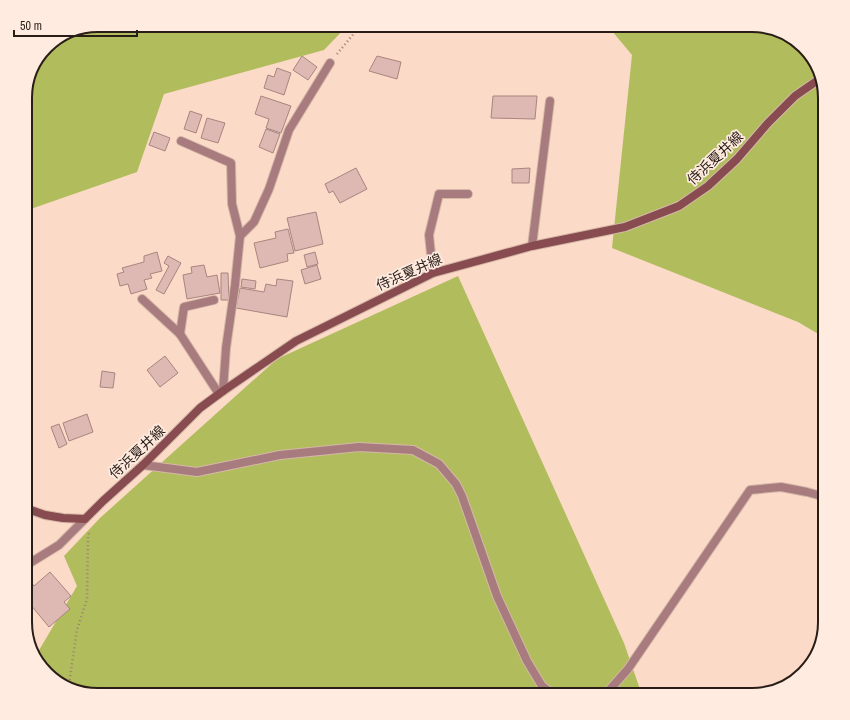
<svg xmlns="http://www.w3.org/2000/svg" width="850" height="720" viewBox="0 0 850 720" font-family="'Archivo Narrow','Noto Sans JP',sans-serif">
  <rect width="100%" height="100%" fill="#fbdac8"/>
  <!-- forest -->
  <g fill="#b1bc5c">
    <path d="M98 25H348L324 50 164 94 137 172 25 211V93L32 66 50 43Z"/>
    <path d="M607 25H753L800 43 819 70 825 98V338L798 322 612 248 632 55Z"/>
    <path d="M458 276 624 643 642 695H97L50 677 35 657 77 586 64 556 100 518 277 359Z"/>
  </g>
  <!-- building -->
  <g fill="#deb8b3" stroke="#a8857f">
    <path d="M302 56 317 67 308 80 293 70Z"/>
    <path d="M377 56 401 62 397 79 369 71Z"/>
    <path d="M277 68 291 73 284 95 264 88 268 75 274 77Z"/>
    <path d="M261 96 291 106 281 133 266 128 269 119 255 114Z"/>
    <path d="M493 96H537L535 119 491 118Z"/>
    <path d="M190 111 202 115 196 133 184 129Z"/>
    <path d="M207 118 225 123 218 143 201 138Z"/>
    <path d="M266 129 280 134 273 153 259 147Z"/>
    <path d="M154 132 170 138 165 151 149 145Z"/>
    <path d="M356 168 367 189 340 203 333 191 329 193 325 184Z"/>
    <path d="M530 168 529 183H512V169Z"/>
    <path d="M316 212 323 244 295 251 287 218Z"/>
    <path d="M288 229 294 253 287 254 288 261 260 268 254 243 276 238 275 232Z"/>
    <path d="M157 252 162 271 150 274 152 278 144 280 147 289 131 294 128 284 120 286 117 274 124 272 122 268 144 262V256Z"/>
    <path d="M315 252 318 264 307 267 304 255Z"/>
    <path d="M168 256 181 263 164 294 156 290 169 266 164 263Z"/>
    <path d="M204 265 207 277 217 275 220 293 187 299 183 275 192 273 191 267Z"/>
    <path d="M317 265 321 279 305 284 301 270Z"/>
    <path d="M221 273H228L229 300H221Z"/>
    <path d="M242 279 256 281 255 289 241 287Z"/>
    <path d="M277 279 293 281 287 317 236 308 240 288 264 292 266 284 276 286Z"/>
    <path d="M165 356 178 373 160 387 147 370Z"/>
    <path d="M102 371 115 373 113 388 100 387Z"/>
    <path d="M87 414 93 432 69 441 63 423Z"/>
    <path d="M59 424 67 444 59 448 51 427Z"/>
    <path d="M50 572 71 596 64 602 70 609 49 627 25 598V587L31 582 34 586Z"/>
  </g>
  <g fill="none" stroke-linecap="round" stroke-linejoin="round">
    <!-- minor casing -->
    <g stroke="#d5b8a8" stroke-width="10">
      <g id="minor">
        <path d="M181 141 231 163 232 204 240 236"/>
        <path d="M532 246 550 101"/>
        <path d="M433 273 429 235 439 194H468"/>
        <path d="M142 299 180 334 219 394"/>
        <path d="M180 334 184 307 214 300"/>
        <path d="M223 391 226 348 235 285 240 236 254 222 269 189 289 130 330 63"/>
        <path d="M143 465 197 472 280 455 359 447 413 450 439 464 456 484 462 496 497 596 527 661 542 686 554 695"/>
        <path d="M25 566 59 545 85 519"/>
        <path d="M605 695 628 669 750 490 781 487 807 492 825 497"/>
      </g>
    </g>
    <!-- secondary casing -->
    <g stroke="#d5b8a8" stroke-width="10">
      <path id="secondary" d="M25 508 45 515 63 518 85 519 103 501 143 465 200 408 223 391 296 341 433 273 532 246 625 227 679 206 708 186 737 159 768 123 795 96 821 78"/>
    </g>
    <!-- path -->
    <g stroke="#988174" stroke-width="2.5" stroke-dasharray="1 3" stroke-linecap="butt">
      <path d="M337 54 361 25"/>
      <path d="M69 684 77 630 87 599 88 537 89 533"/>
    </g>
    <!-- minor -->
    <use href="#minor" stroke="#a87c7f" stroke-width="8"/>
    <!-- secondary -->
    <use href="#secondary" stroke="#884b50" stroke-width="8"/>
  </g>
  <g text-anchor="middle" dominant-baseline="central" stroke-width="3.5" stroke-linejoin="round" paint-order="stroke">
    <!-- street labels -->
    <g font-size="14" fill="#291e17" stroke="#ffebe0">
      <text transform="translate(715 158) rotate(-43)">侍浜夏井線</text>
      <text transform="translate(409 272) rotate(-24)">侍浜夏井線</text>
      <text transform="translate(137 452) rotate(-43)">侍浜夏井線</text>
    </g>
  </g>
  <!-- crop -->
  <path d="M0 0H850V720H0ZM98 32H752A66 66 0 0 1 818 98V622A66 66 0 0 1 752 688H98A66 66 0 0 1 32 622V98A66 66 0 0 1 98 32Z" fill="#ffebe0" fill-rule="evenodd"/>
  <path fill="none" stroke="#291e17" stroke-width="2" d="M98 32H752A66 66 0 0 1 818 98V622A66 66 0 0 1 752 688H98A66 66 0 0 1 32 622V98A66 66 0 0 1 98 32Z"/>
  <!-- scale -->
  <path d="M14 30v6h123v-6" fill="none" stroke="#291e17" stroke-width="2"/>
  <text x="20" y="30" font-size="12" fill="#291e17" stroke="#ffebe0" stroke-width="3" paint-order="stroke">50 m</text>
</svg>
